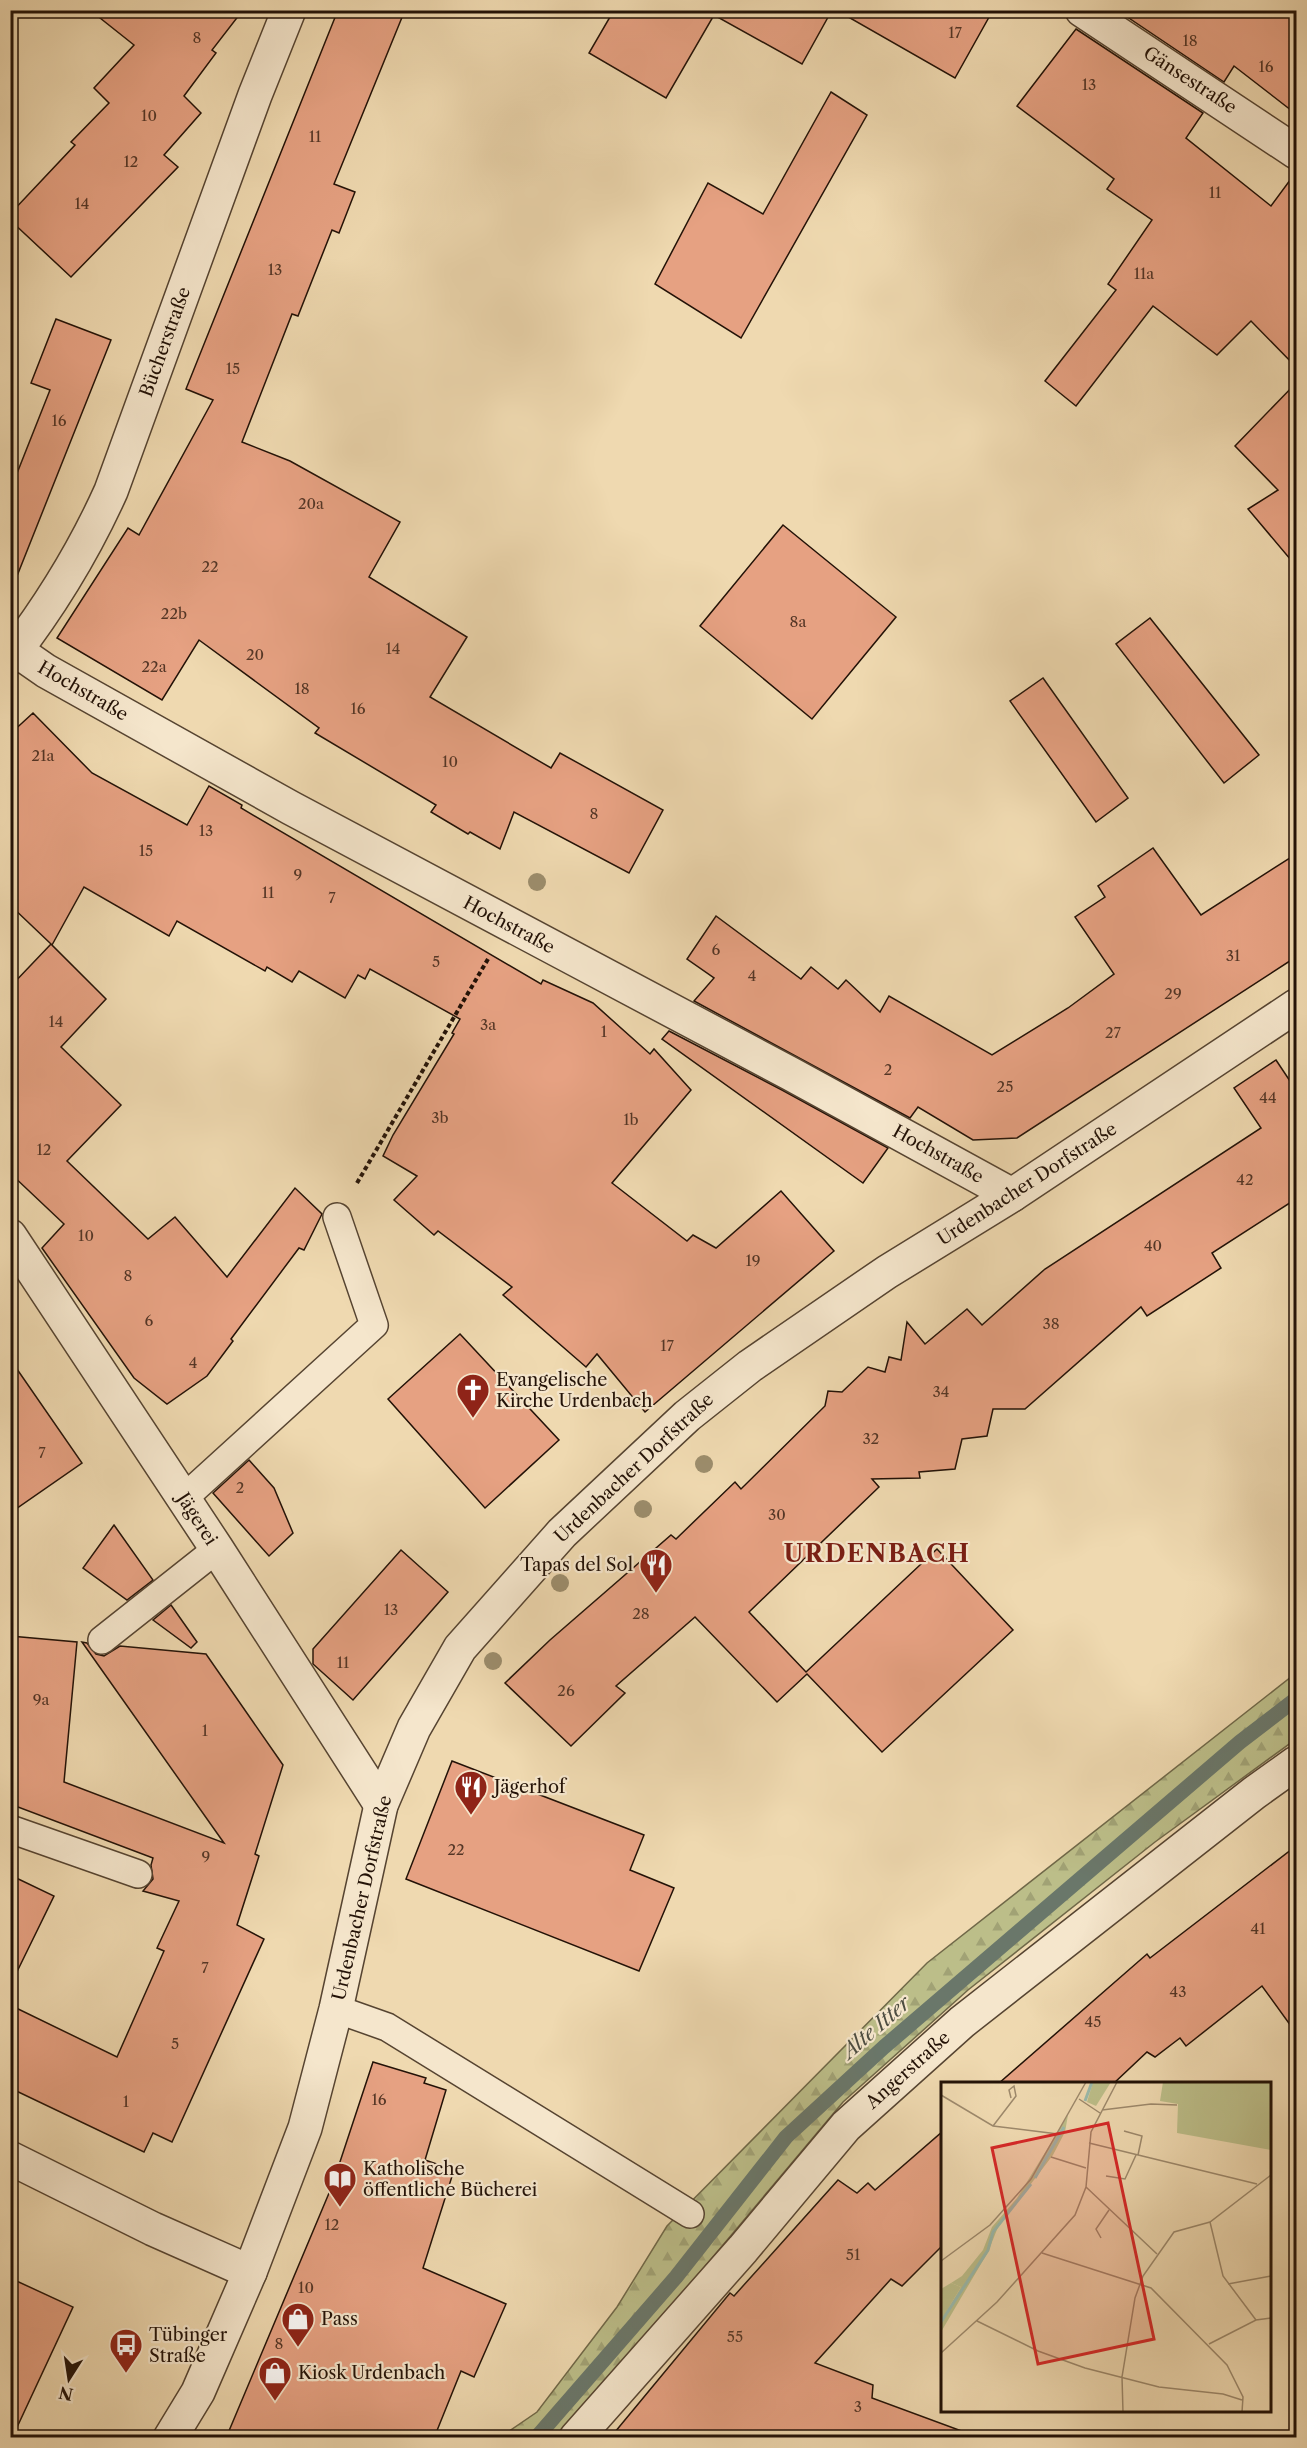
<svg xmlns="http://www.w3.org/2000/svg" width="1307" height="2448" viewBox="0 0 1307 2448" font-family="'Libre Caslon Text',serif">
  <defs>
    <pattern id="forest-firs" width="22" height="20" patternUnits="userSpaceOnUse" patternTransform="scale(1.5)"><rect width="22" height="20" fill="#bcbe89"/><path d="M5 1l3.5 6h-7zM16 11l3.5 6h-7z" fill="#a1a275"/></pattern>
  </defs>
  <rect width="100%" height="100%" fill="#efd9b0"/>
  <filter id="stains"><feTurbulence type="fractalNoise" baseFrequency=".00333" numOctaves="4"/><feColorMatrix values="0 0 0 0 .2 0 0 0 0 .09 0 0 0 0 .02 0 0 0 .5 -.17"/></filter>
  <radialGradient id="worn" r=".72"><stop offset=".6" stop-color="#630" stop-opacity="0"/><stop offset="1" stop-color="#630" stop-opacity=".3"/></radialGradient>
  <!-- forest -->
  <path fill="url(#forest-firs)" stroke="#706848" stroke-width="1.5" d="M1296 1673V1739L1155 1842 968 1990 843 2102 592 2401 556 2437 499 2438 537 2412 617 2307 667 2226 927 1963Z"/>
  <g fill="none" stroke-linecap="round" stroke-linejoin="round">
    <!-- stream -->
    <path stroke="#6a776a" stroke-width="15" d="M536 2438 676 2277 786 2137 884 2047 1240 1742 1296 1699"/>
  </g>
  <!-- building -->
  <g fill="#e6a182" stroke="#231207" stroke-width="1.5">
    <path d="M90 10H243L212 50 216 53 184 96 201 113 164 155 178 167 71 277 10 220V214L75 145 71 142 109 103 94 88 134 45Z"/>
    <path d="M338 10H405L334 184 355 192 339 233 332 230 298 316 292 314 242 442 290 461 400 522 369 577 467 637 430 697 551 768 560 753 663 810 629 873 514 812 500 849 470 832 468 834 431 812 436 805 315 733 319 728 199 640 162 700 57 638 128 528 139 535 213 400 186 389Z"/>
    <path d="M614 10H832L802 64 714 15 666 98 589 53Z"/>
    <path d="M836 10H993L955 78Z"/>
    <path d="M1117 10H1296V114L1234 66 1224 82Z"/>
    <path d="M1076 29 1203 113 1186 138 1271 206 1296 172V367L1251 321 1217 355 1153 306 1076 406 1045 381 1116 290 1108 284 1152 220 1107 189 1114 179 1017 106Z"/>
    <path d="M831 92 867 115 741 338 655 284 708 183 763 214Z"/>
    <path d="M56 319 111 340 13 586 10 585V491L50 390 31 383Z"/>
    <path d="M1296 383V566L1248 509 1278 490 1235 446Z"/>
    <path d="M783 525 896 617 812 719 700 626Z"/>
    <path d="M1150 618 1259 755 1224 783 1116 644Z"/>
    <path d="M1043 678 1128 798 1096 822 1010 701Z"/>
    <path d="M33 713 92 773 187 825 209 786 242 805 241 808 541 984 543 980 593 1003 650 1054 654 1049 691 1090 612 1183 687 1241 693 1235 716 1248 781 1191 834 1251 645 1412 597 1354 586 1367 503 1295 512 1287 438 1231 434 1235 394 1200 417 1176 383 1156 393 1135 454 1034 452 1033 460 1019 370 969 365 979 358 975 345 998 299 971 292 982 267 967 265 971 177 921 169 936 84 887 52 945 106 999 61 1047 121 1105 67 1161 148 1239 175 1217 227 1277 295 1188 322 1214 304 1250 299 1248 231 1339 233 1341 207 1376 167 1404 134 1378 42 1248 64 1224 10 1173V987L51 944 10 905V734Z"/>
    <path d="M1153 848 1201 915 1296 854V957L1017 1138 973 1140 918 1107 910 1118 694 1001 714 978 687 959 716 916 801 979 811 967 838 989 846 980 880 1012 889 996 992 1055 1068 1008 1114 974 1075 917 1105 897 1098 886Z"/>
    <path d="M669 1031 782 1090 888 1148 863 1183 662 1039Z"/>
    <path d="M1276 1060 1296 1090V1199L1212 1253 1221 1268 1147 1316 1141 1307 1025 1409H993L987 1436 962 1439 955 1469 919 1472 920 1478 872 1479 879 1487 749 1612 806 1672 937 1549 1013 1630 882 1752 807 1674 777 1702 695 1617 616 1686 625 1693 571 1746 505 1683 550 1640 671 1535 676 1539 735 1482 741 1489 825 1406 828 1391 842 1392 868 1367 885 1372 889 1357 901 1360 907 1322 925 1344 967 1309 982 1325 1045 1269 1261 1128 1234 1088Z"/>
    <path d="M460 1334 559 1440 485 1508 388 1399Z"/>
    <path d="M10 1359 82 1463 10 1513Z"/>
    <path d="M249 1460 274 1488 293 1533 269 1556 213 1493Z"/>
    <path d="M114 1525 153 1580 127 1600 83 1568Z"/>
    <path d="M401 1550 448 1592 353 1700 313 1664V1649Z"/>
    <path d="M171 1605 197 1642 191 1648 153 1620Z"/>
    <path d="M10 1636 77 1642 64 1782 224 1843 82 1642 87 1643 96 1654 104 1656 120 1646 206 1654 283 1765 255 1854 259 1856 237 1925 264 1939 172 2142 153 2133 144 2152 10 2088V2005L117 2057 164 1951 157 1948 179 1901 143 1891 153 1879 151 1865 153 1858 10 1804Z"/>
    <path d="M452 1761 644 1835 630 1870 674 1888 639 1971 406 1879Z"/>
    <path d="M1296 1846V2033L1262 1986 1186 2046 1180 2038 1155 2057 1147 2052 1113 2084H998L1147 1954 1150 1958Z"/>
    <path d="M10 1875 54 1896 10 1986Z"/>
    <path d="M373 2062 426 2078 424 2083 446 2090 425 2160 454 2170 423 2268 506 2304 474 2377 461 2371 434 2438H226L332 2186Z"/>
    <path d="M942 2132V2246L902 2286 891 2279 815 2363 873 2385 872 2398 967 2433 966 2438H610L730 2293 734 2296 838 2180 857 2193 868 2183 875 2190Z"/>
    <path d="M10 2278 73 2307 12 2438H10Z"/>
  </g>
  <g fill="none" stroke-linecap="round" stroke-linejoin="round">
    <!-- service casing -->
    <g stroke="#564431" stroke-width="30">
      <g id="service">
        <path d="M184 1498 374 1325 337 1217"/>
        <path d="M102 1640 217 1549"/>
        <path d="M10 1829 138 1874"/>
        <path d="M336 2009 387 2027 690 2214"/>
      </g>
    </g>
    <!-- minor casing -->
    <g stroke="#564431" stroke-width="36">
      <g id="minor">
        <path d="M1082 10 1296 152"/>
        <path d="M10 646 46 671 291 808 791 1074 1012 1195"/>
        <path d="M10 658C51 605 84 551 111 491L255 95 289 10"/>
        <path d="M10 1236 217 1549 381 1805"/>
        <path d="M10 2158 153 2229 250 2272"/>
        <path d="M170 2438 198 2392 250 2272 305 2128 336 2009 381 1805 414 1728 460 1648 562 1533 687 1416 750 1366 887 1272 1012 1195 1296 1006"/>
        <path d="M576 2438 743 2249 846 2126 962 2022 1254 1793 1296 1763"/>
      </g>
    </g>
    <!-- path -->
    <path stroke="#231207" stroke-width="4" stroke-dasharray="4.5 3" stroke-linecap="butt" d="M357 1183 488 959"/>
    <!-- service -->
    <use href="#service" stroke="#f5e6cc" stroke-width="27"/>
    <!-- minor -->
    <use href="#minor" stroke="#f5e6cc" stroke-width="33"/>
  </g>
  <!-- trees -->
  <g fill="#9c8d6c">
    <circle cx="537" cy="882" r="9"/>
    <circle cx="704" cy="1464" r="9"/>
    <circle cx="643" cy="1509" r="9"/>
    <circle cx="560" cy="1583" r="9"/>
    <circle cx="493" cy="1661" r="9"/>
  </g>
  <!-- icons -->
  <defs>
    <g id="church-pin" transform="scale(1.725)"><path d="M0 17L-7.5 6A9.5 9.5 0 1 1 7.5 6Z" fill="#8f2418" stroke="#f5e6cc"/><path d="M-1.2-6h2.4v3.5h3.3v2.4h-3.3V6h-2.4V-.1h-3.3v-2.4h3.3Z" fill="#fff"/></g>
    <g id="restaurant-pin" transform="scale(1.725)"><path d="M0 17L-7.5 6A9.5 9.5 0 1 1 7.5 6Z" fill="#8f2418" stroke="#f5e6cc"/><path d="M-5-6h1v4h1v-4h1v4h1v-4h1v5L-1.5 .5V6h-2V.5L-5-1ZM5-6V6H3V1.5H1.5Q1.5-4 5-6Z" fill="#fff"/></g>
    <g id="library-pin" transform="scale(1.725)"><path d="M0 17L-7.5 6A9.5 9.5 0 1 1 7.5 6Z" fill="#8f2418" stroke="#f5e6cc"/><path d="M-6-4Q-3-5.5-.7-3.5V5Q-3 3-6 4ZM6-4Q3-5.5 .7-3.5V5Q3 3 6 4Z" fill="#fff"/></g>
    <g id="shop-pin" transform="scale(1.725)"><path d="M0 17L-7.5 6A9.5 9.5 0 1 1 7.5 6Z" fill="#8f2418" stroke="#f5e6cc"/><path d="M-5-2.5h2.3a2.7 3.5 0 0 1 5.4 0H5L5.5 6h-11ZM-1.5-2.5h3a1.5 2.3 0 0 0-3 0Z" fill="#fff"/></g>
    <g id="bus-pin" transform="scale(1.725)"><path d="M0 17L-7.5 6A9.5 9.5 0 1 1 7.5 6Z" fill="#8f2418" stroke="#f5e6cc"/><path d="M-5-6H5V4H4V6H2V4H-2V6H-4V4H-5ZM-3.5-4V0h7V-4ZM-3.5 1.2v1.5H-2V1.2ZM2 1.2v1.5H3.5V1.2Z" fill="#fff"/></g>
  </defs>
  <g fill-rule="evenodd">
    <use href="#church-pin" x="473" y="1390"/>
    <use href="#restaurant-pin" x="656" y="1565"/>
    <use href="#restaurant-pin" x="471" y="1787"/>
    <use href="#library-pin" x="340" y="2179"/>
    <use href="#shop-pin" x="298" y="2319"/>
    <use href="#bus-pin" x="126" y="2345"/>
    <use href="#shop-pin" x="275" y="2373"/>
  </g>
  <g text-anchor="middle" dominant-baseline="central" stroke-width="4.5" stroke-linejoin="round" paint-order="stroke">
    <!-- number labels -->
    <g font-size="15" fill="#543626">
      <text x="955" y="32">17</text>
      <text x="197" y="37">8</text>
      <text x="1190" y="40">18</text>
      <text x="1266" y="66">16</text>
      <text x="1089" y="84">13</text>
      <text x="149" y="115">10</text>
      <text x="315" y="136">11</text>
      <text x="131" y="161">12</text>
      <text x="1215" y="192">11</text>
      <text x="82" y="203">14</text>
      <text x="275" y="269">13</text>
      <text x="1144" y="273">11a</text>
      <text x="233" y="368">15</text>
      <text x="59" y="420">16</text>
      <text x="311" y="503">20a</text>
      <text x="210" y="566">22</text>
      <text x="174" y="613">22b</text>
      <text x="798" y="621">8a</text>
      <text x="393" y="648">14</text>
      <text x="255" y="654">20</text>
      <text x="154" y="666">22a</text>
      <text x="302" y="688">18</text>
      <text x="358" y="708">16</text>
      <text x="43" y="755">21a</text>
      <text x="450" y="761">10</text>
      <text x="594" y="813">8</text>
      <text x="206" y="830">13</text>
      <text x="146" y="850">15</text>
      <text x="298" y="874">9</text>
      <text x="268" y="892">11</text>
      <text x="332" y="897">7</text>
      <text x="716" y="949">6</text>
      <text x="1233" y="955">31</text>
      <text x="436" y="961">5</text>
      <text x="752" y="975">4</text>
      <text x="1173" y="993">29</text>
      <text x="56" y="1021">14</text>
      <text x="488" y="1024">3a</text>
      <text x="604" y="1031">1</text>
      <text x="1113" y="1032">27</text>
      <text x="888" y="1069">2</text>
      <text x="1005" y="1086">25</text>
      <text x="1268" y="1097">44</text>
      <text x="440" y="1117">3b</text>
      <text x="631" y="1119">1b</text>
      <text x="44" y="1149">12</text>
      <text x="1245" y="1179">42</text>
      <text x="86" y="1235">10</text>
      <text x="1153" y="1245">40</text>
      <text x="753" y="1260">19</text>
      <text x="128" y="1275">8</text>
      <text x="149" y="1320">6</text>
      <text x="1051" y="1323">38</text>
      <text x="667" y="1345">17</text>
      <text x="193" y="1362">4</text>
      <text x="941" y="1391">34</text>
      <text x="871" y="1438">32</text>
      <text x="42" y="1452">7</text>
      <text x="240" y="1487">2</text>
      <text x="777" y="1514">30</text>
      <text x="391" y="1609">13</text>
      <text x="641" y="1613">28</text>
      <text x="343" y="1662">11</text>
      <text x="566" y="1690">26</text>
      <text x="41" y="1699">9a</text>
      <text x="205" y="1730">1</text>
      <text x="456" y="1849">22</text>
      <text x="206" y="1856">9</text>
      <text x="1258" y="1928">41</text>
      <text x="205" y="1967">7</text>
      <text x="1178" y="1991">43</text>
      <text x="1093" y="2021">45</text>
      <text x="175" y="2043">5</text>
      <text x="379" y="2099">16</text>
      <text x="126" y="2101">1</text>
      <text x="332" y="2224">12</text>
      <text x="853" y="2254">51</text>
      <text x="306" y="2287">10</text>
      <text x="735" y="2336">55</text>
      <text x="279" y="2343">8</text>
      <text x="858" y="2406">3</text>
    </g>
    <!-- street labels -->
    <g font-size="18" fill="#231207" stroke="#f5e6cc">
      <text transform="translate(1190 80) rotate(33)">Gänsestraße</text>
      <text transform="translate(165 342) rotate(-70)">Bücherstraße</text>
      <text transform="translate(83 691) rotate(30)">Hochstraße</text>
      <text transform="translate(509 925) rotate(28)">Hochstraße</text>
      <text transform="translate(938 1154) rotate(29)">Hochstraße</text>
      <text transform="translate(1027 1184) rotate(-33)">Urdenbacher Dorfstraße</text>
      <text transform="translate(634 1468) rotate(-43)">Urdenbacher Dorfstraße</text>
      <text transform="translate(197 1519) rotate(57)">Jägerei</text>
      <text transform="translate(362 1898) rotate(-77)">Urdenbacher Dorfstraße</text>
      <text transform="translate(908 2070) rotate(-42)">Angerstraße</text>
    </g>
    <!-- poi labels -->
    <g font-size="18" fill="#231207" stroke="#f5e6cc" text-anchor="start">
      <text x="496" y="1380">Evangelische<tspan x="496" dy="21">Kirche Urdenbach</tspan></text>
      <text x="633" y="1565" text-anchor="end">Tapas del Sol</text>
      <text x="494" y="1787">Jägerhof</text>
      <text x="363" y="2169">Katholische<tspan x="363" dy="21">öffentliche Bücherei</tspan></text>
      <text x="321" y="2319">Pass</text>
      <text x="149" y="2335">Tübinger<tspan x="149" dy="21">Straße</tspan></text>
      <text x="298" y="2373">Kiosk Urdenbach</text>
    </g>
    <!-- water labels -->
    <g font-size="20" font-style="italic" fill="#4d4d41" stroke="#f5e6cc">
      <text transform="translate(876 2027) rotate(-41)">Alte Itter</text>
    </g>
    <!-- district labels -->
    <g font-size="24" font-weight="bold" letter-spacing="1.5" fill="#7a1f14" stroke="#f5e6cc">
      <text x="877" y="1553">URDENBACH</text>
    </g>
  </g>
  <!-- overview -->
  <g transform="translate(941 2082)">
    <rect width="330" height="330" fill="#efd9b0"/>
    <path d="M10 201 20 205 0 239V207Z" fill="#bcbe89"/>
    <path d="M127 33 124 50 112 73 57 145 47 170 0 250V239L20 205 10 201 21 194 42 168 51 145 76 116Z" fill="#bcbe89"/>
    <path d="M222 0H330V68L236 51 237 22 219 19Z" fill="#bcbe89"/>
    <path d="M152 0H170L155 24 146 20Z" fill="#bcbe89"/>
    <path fill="none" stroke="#9abaac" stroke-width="3" d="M144 19 151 0M94 96 123 45M0 240 47 168 52 150 90 102"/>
    <path fill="none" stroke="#9d896c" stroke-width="1.5" d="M0 13 52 44 117 52M138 17 159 31M161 28 210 22 236 23M52 44 75 14 73 4 68 8 70 16M183 49 201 54 197 73M148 61 316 102M110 75 145 86M165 94 184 97 195 73M145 105 216 172M269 140 282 194 315 238M160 156 155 147 168 128M101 171 210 206 286 283 302 315 301 330M0 179 49 143 90 97 145 0M287 202 330 194M36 239 97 269 144 286 218 305 282 312 301 318M268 262 315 238 330 236M0 271 56 220 134 133 145 105 150 50 176 0M182 330 181 295 194 216 202 194 233 150 269 140 330 93"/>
    <path fill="#d62828" fill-opacity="0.15" stroke="#d62828" stroke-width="3" d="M167 41 213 257 97 282 51 66Z"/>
    <rect width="330" height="330" fill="none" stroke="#231207" stroke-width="3"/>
  </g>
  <!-- margin -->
  <rect width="1307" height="2448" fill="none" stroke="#efd9b0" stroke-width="36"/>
  <rect x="12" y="12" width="1283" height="2424" fill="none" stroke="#231207" stroke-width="3"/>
  <rect x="18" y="18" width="1271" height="2412" fill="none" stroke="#231207" stroke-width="1.5"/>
  <!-- north arrow -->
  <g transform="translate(69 2379) rotate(192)" stroke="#f5e6cc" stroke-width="4.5" paint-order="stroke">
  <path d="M0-4.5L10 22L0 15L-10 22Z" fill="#231207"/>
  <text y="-9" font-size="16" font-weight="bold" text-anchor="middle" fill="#231207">N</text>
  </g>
  <rect width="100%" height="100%" filter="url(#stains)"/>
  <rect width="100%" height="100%" fill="url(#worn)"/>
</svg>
